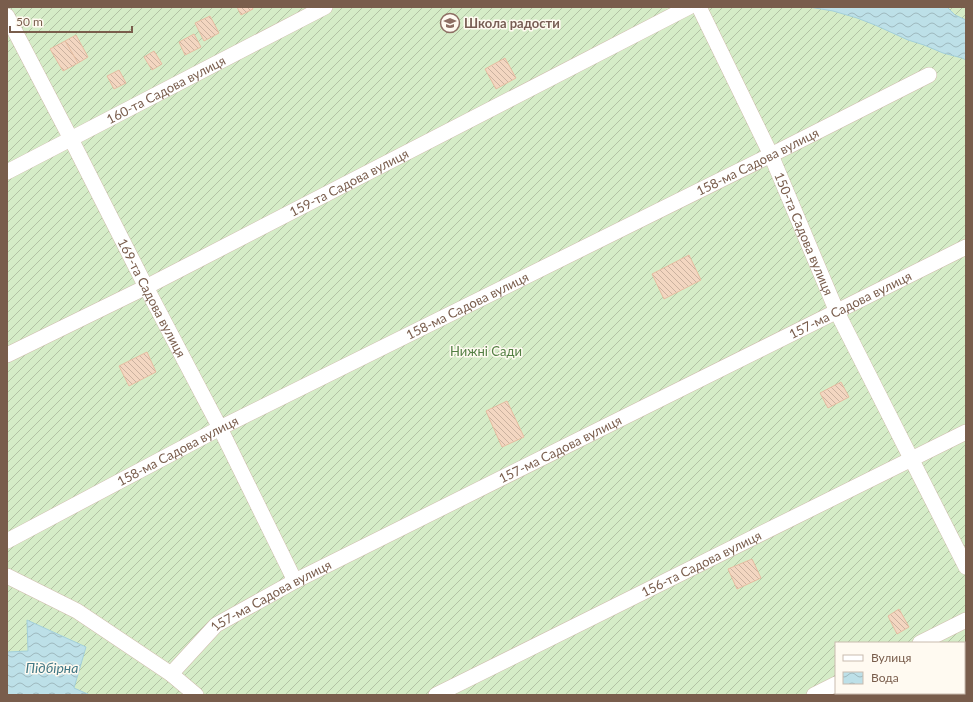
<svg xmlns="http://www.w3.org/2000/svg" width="973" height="702" viewBox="0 0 973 702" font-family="Lato,sans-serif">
  <defs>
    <pattern id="garden-furrows" width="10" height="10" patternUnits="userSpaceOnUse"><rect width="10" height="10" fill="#d5ecc7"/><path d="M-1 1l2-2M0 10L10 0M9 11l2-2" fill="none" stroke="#b2c2a4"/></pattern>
    <pattern id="water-waves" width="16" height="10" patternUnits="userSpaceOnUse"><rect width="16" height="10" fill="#bde0e8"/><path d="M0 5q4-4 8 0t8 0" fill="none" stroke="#9eb9be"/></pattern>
    <pattern id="building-back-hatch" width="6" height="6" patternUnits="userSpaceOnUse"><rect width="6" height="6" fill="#f3d6c1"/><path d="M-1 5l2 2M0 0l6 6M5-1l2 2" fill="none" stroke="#cab19f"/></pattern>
  </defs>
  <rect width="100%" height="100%" fill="#fdf6ea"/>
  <!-- garden -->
  <path fill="url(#garden-furrows)" fill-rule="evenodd" d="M7 7H966V695H7ZM836 643H964V693H836Z"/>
  <!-- water -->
  <g fill="url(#water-waves)" stroke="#a3d0da">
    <path d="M809 7H947L955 15 966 20V60L962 58 943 53 924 45 908 40 875 25 857 18 833 11Z"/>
    <path d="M27 620 86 647 74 688 90 695H7V652L28 651Z"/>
  </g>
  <!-- building -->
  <g fill="url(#building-back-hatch)" stroke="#e6bda1">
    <path d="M237 7H252L253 9 241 15Z"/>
    <path d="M210 16 219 33 204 41 195 23Z"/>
    <path d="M194 34 201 47 185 55 179 42Z"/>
    <path d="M76 35 88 57 78 63 65 41Z"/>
    <path d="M65 41 78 63 63 71 50 49Z"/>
    <path d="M154 51 162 64 152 70 144 57Z"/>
    <path d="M505 58 516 78 496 89 485 69Z"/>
    <path d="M119 70 126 83 114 89 107 76Z"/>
    <path d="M689 255 701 280 664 299 652 274Z"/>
    <path d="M147 352 156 372 129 386 119 366Z"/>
    <path d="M841 382 849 397 828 408 820 393Z"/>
    <path d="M507 401 524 437 502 447 486 411Z"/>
    <path d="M752 559 761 578 737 589 728 569Z"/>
    <path d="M899 609 909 627 897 634 888 616Z"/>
  </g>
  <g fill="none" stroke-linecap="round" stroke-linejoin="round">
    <!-- minor casing -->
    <g stroke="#d0beae" stroke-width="16">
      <g id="minor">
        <path id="s1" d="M699 7 771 155 837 312 966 567"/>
        <path id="s2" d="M7 16 71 139 146 287 220 428 295 581"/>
        <path id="s3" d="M7 172 325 7"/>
        <path id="s4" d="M7 355 146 287 689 7"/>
        <path id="s5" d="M7 541 220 428 771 155 929 75"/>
        <path d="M7 576 77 611 171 674 196 695"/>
        <path d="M920 643 966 620"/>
        <path id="s6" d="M171 674 216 625 295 581 966 247"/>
        <path id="s7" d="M436 695 966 432"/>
        <path d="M814 695 836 684"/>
      </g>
    </g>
    <!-- minor -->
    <use href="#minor" stroke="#fff" stroke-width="15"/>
  </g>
  <!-- icons -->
  <defs>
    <g id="school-ring" transform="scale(1)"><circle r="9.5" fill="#fffaf1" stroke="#8d6e63" stroke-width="1.5"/><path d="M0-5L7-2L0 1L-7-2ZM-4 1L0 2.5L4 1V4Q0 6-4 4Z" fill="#8d6e63"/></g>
  </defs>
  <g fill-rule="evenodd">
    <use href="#school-ring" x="450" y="23"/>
  </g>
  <g text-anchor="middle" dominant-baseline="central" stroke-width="3" stroke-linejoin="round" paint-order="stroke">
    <!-- education labels -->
    <g font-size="13" font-weight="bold" fill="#785e54" stroke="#fffaf1" text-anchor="start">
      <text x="464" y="23">Школа радости</text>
    </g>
    <!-- street labels -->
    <g font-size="13" fill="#795d4c" stroke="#fffaf1">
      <text stroke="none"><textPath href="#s3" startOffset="179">160-та Садова вулиця</textPath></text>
      <text stroke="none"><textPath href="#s5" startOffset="841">158-ма Садова вулиця</textPath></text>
      <text stroke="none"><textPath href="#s4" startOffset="383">159-та Садова вулиця</textPath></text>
      <text stroke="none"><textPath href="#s1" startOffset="250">150-та Садова вулиця</textPath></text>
      <text stroke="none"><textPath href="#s2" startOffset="317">169-та Садова вулиця</textPath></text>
      <text stroke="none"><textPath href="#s6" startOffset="777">157-ма Садова вулиця</textPath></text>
      <text stroke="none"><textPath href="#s5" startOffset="517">158-ма Садова вулиця</textPath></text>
      <text stroke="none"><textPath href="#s6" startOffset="453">157-ма Садова вулиця</textPath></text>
      <text stroke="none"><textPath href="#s5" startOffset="193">158-ма Садова вулиця</textPath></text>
      <text stroke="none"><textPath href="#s7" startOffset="296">156-та Садова вулиця</textPath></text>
      <text stroke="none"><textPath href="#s6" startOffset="129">157-ма Садова вулиця</textPath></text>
    </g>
    <!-- park labels -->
    <g font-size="13" fill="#537f43" stroke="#fffaf1">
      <text x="486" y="351">Нижні Сади</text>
    </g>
    <!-- water labels -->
    <g font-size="14" font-style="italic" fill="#427885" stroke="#fffaf1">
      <text x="52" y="667">Підбірна</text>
    </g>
  </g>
  <!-- border -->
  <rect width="973" height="702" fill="none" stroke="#795d4c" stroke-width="16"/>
  <!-- legend -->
  <rect x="835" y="642" width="130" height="52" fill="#fffaf1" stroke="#c9bbaf"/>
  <rect x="843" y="655" width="20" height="6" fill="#ffffff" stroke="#c9bbaf"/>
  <text x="871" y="662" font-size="12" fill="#795d4c">Вулиця</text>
  <rect x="843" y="672" width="20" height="12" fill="url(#water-waves)" stroke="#c9bbaf"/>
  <text x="871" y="682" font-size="12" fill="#795d4c">Вода</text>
  <!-- scale -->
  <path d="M10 26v6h122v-6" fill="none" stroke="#795d4c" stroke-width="2"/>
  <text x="16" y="26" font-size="12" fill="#795d4c" stroke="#fffaf1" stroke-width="3" paint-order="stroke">50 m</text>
</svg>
